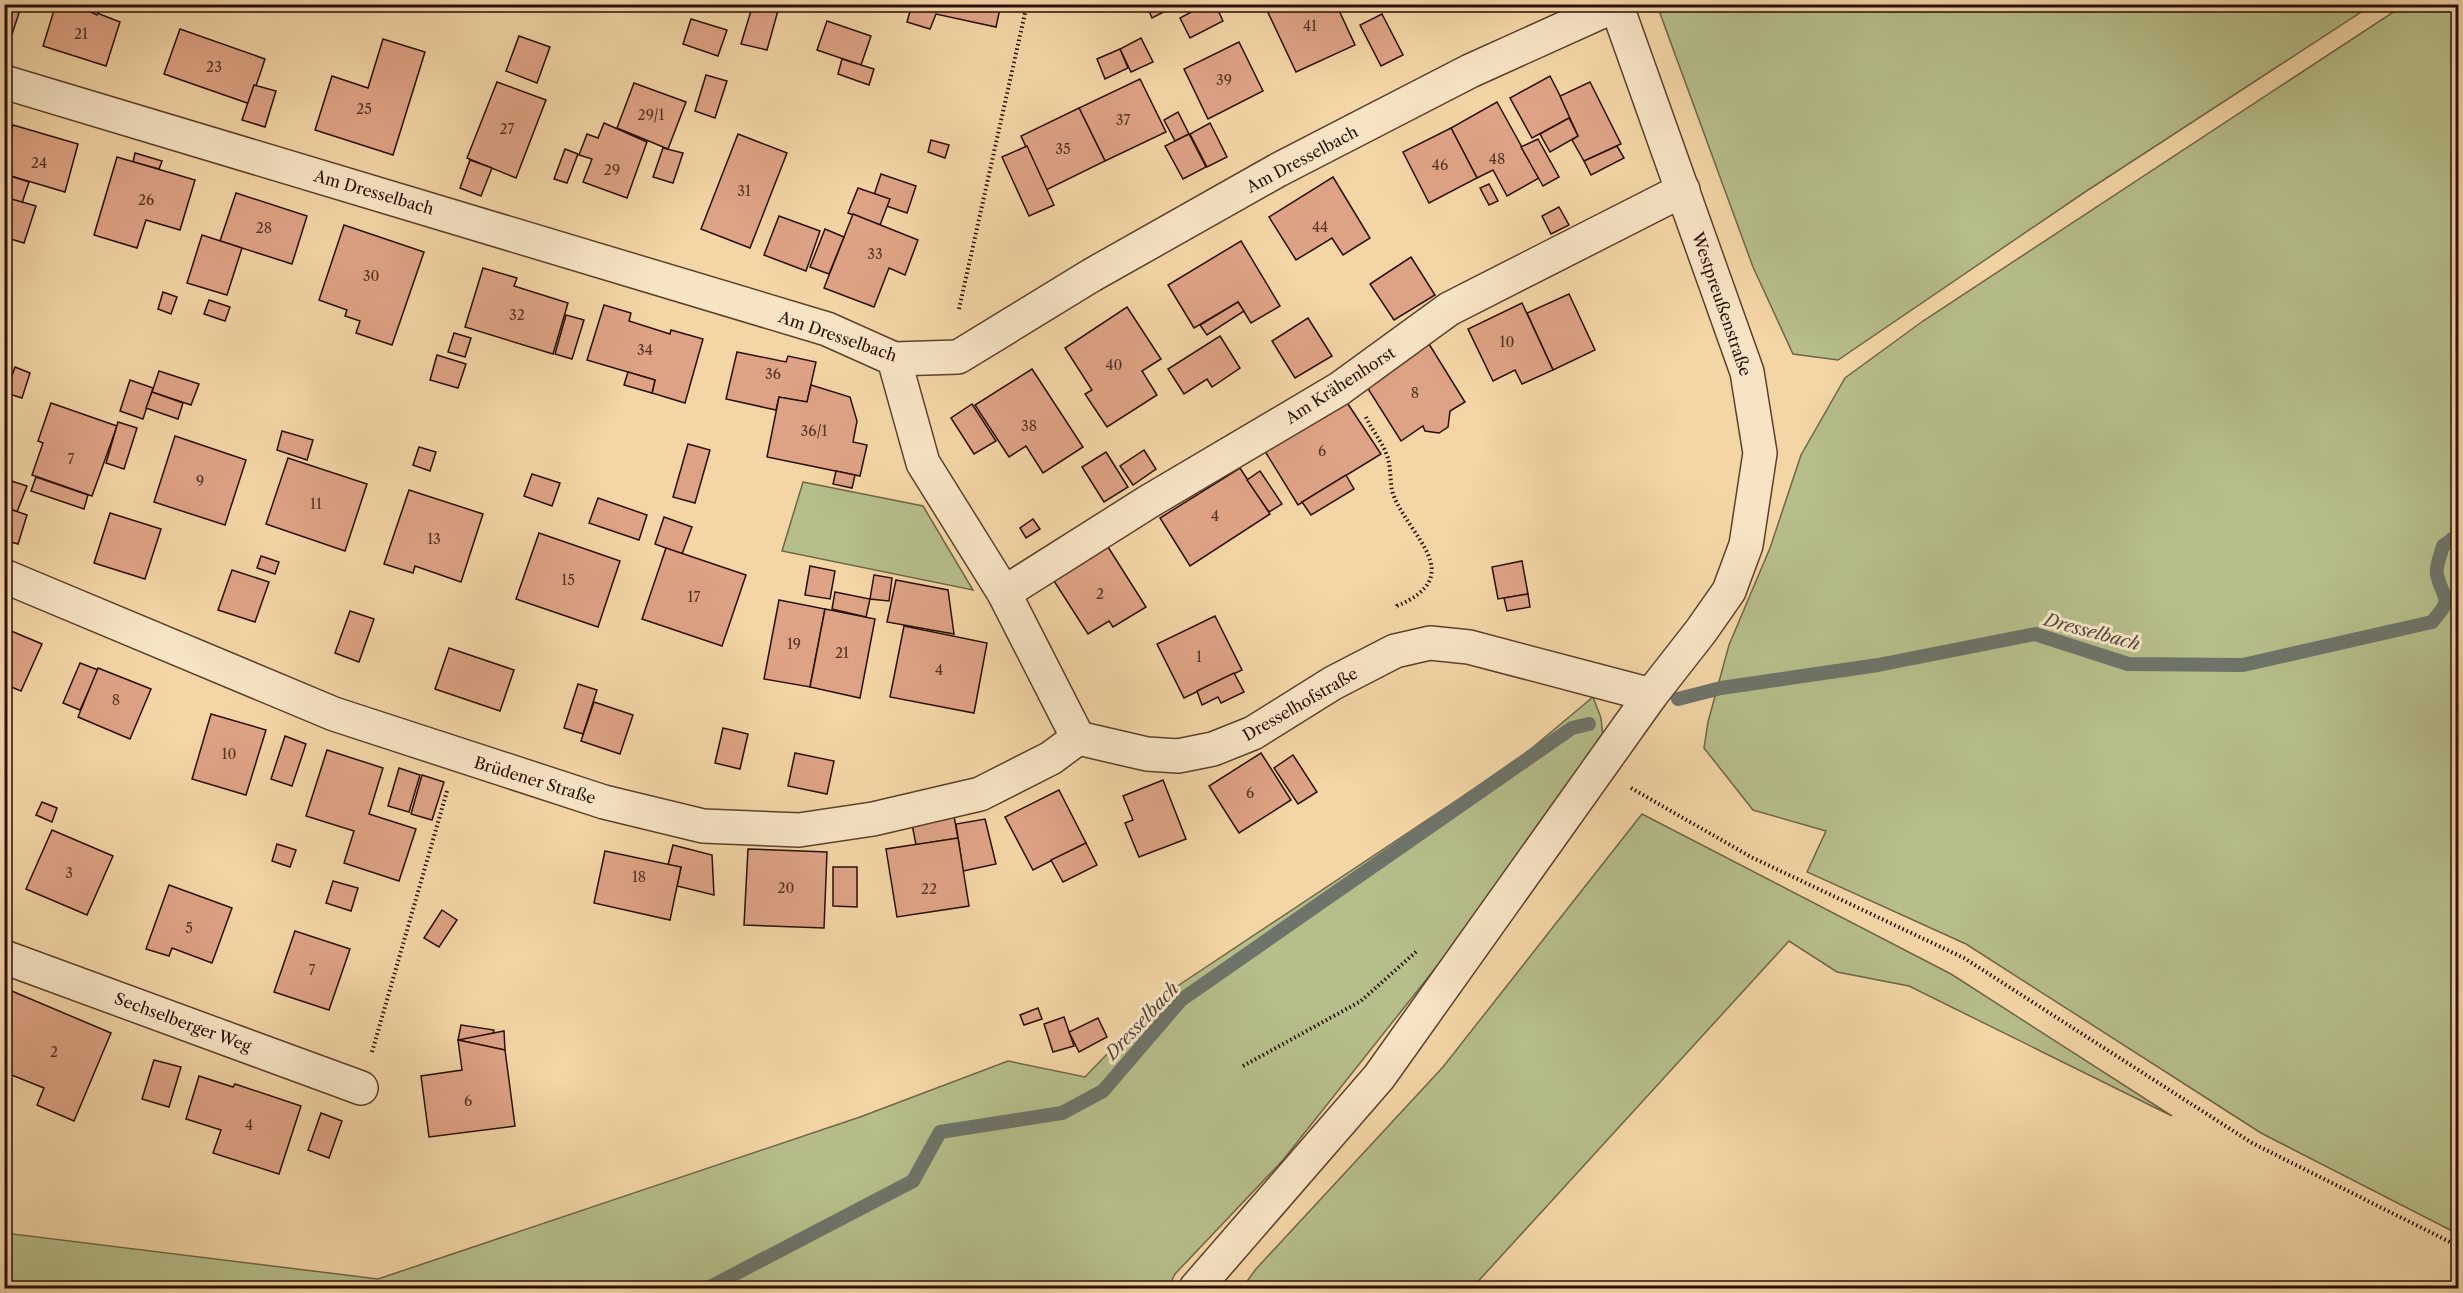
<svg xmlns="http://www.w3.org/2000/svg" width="2463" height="1293" viewBox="0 0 2463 1293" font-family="'Libre Caslon Text',serif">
  <rect width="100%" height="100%" fill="#f3d5a6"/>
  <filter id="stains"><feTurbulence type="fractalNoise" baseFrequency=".00333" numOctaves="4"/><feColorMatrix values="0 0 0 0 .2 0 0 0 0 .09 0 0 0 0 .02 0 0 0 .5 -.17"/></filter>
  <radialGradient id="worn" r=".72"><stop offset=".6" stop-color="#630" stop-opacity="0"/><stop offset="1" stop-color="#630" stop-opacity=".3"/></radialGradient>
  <!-- green -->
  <g fill="#b6be8a" stroke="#706647" stroke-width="1.5">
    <path d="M1657 5V4L2372 5 2085 192 1838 360 1793 354 1753 267Z"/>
    <path d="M2404 5H2458V1234L2261 1133 1966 944 1807 872 1826 831 1753 810 1704 748 1708 722 1729 645 1770 548 1801 455 1845 378 1923 321Z"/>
    <path d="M803 482 923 506 973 590 782 551Z"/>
    <path d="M1593 697 1601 718 1603 738 1449 951 1283 1160 1175 1274 1168 1288H5V1233L378 1279 860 1117 1008 1061 1085 1077 1164 995 1519 759Z"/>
    <path d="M1642 814 1951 974 2172 1116 1909 986 1837 972 1789 941 1472 1288H1242L1256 1269 1443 1067Z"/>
  </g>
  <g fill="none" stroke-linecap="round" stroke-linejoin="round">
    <!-- stream -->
    <g stroke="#6e7469" stroke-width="14">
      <path d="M1678 699 1721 688 1878 665 2035 634 2128 664 2243 665 2432 622C2455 596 2443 601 2437 575 2435 567 2441 554 2443 546L2458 535"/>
      <path d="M708 1288 913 1181 940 1132 1062 1113 1103 1091 1181 1000 1572 728 1589 724"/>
    </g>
  </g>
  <!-- building -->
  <g fill="#dea385" stroke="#290f04" stroke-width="1.5">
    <path d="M4 4H22L11 37 4 35Z"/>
    <path d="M56 4H74L120 22 106 66 43 46Z"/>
    <path d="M74 4H101L97 15Z"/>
    <path d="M753 4 779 7 767 50 741 44Z"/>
    <path d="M912 4H1001L996 27 936 14 930 29 907 22Z"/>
    <path d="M1146 4H1179L1152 18Z"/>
    <path d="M1206 4H1215L1223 21 1190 38 1180 18Z"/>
    <path d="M1264 4H1302L1303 7 1309 4H1336L1355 45 1296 72Z"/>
    <path d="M1382 14 1403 55 1381 66 1360 25Z"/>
    <path d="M691 19 727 30 718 56 683 44Z"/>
    <path d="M827 21 871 36 861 65 817 50Z"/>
    <path d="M180 29 265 59 250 104 164 74Z"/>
    <path d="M519 36 550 47 537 83 506 71Z"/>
    <path d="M1141 38 1153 62 1131 72 1120 49Z"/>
    <path d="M383 39 425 52 393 155 315 130 332 76 368 88Z"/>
    <path d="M1239 42 1263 91 1208 119 1184 69Z"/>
    <path d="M1120 49 1128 68 1105 79 1097 59Z"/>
    <path d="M842 59 874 69 869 85 838 74Z"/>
    <path d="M706 75 727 81 715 118 695 111Z"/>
    <path d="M1550 76 1571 117 1532 138 1510 98Z"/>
    <path d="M1140 79 1166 132 1105 161 1079 108Z"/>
    <path d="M497 82 546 100 516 178 467 158Z"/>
    <path d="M1590 82 1621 144 1584 161 1572 140 1578 136 1560 96Z"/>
    <path d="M634 83 686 102 668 149 617 128Z"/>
    <path d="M254 85 276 91 265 127 242 120Z"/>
    <path d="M1497 102 1539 178 1507 196 1493 170 1477 178 1451 128Z"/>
    <path d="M1079 108 1105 161 1046 190 1021 136Z"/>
    <path d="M1178 112 1189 134 1175 141 1164 120Z"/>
    <path d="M1569 118 1578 136 1550 152 1540 134Z"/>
    <path d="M604 123 647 142 627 198 583 182 592 159 579 155 587 134 598 138Z"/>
    <path d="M1210 123 1227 157 1207 167 1190 134Z"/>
    <path d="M13 125 78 144 65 192 4 174V153Z"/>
    <path d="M1451 128 1477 178 1429 203 1403 152Z"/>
    <path d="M738 134 787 153 750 248 701 229Z"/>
    <path d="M1189 134 1206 167 1183 179 1165 146Z"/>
    <path d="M1538 139 1559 177 1543 186 1521 147Z"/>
    <path d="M931 140 949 145 945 158 928 152Z"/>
    <path d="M1027 146 1054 205 1029 216 1002 157Z"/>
    <path d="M1617 146 1624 158 1591 175 1584 161Z"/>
    <path d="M663 148 683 153 673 183 653 177Z"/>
    <path d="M565 149 578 154 567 183 554 179Z"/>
    <path d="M135 153 162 161 159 169 133 162Z"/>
    <path d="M117 157 195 180 180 230 146 220 137 248 94 235Z"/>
    <path d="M470 160 492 168 481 196 460 188Z"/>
    <path d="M4 174 29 182 21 206 4 201Z"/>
    <path d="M881 174 916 186 907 213 872 201Z"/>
    <path d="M1333 177 1370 238 1343 255 1332 238 1296 260 1269 217Z"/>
    <path d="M1489 184 1498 201 1489 205 1480 188Z"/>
    <path d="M858 188 890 199 880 225 848 213Z"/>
    <path d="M236 193 307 216 292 264 220 241Z"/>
    <path d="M8 198 36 206 24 243 4 237V209Z"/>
    <path d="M1559 207 1569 225 1551 234 1542 216Z"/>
    <path d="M853 214 918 240 905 275 889 268 874 307 824 288Z"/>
    <path d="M779 216 820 231 806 271 764 255Z"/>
    <path d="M344 225 424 252 392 345 356 333 360 321 345 316 347 310 319 300Z"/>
    <path d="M825 229 844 237 829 274 810 267Z"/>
    <path d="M202 235 242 248 227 295 187 283Z"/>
    <path d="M1241 241 1280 306 1251 323 1238 302 1194 328 1168 285Z"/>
    <path d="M1411 257 1435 295 1394 320 1370 284Z"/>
    <path d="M483 268 517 278 514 286 568 303 553 354 465 327Z"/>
    <path d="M163 292 177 297 171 314 158 309Z"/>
    <path d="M1569 294 1595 350 1553 370 1527 313Z"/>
    <path d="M209 300 230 307 225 321 204 314Z"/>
    <path d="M1238 302 1244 311 1207 335 1200 325Z"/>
    <path d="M1522 303 1553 370 1522 384 1515 370 1493 381 1468 329Z"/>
    <path d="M604 305 631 313 629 321 670 334 671 330 703 339 685 403 652 393 655 380 587 360Z"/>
    <path d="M1127 307 1161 359 1142 371 1157 395 1107 427 1085 394 1092 390 1065 348Z"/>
    <path d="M566 315 584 320 572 359 555 354Z"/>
    <path d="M1308 318 1332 356 1295 378 1272 341Z"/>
    <path d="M454 333 471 338 465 357 448 352Z"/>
    <path d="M1220 336 1240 368 1212 387 1207 379 1184 394 1168 369Z"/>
    <path d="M1429 344 1465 402 1450 411 1448 427 1439 433 1425 431 1423 426 1401 441 1365 384Z"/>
    <path d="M737 352 786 362 788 356 816 362 807 402 779 397 776 410 726 399Z"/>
    <path d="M437 355 466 364 458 388 430 380Z"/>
    <path d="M15 367 30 373 22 398 6 393Z"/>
    <path d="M1032 369 1083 447 1043 473 1026 446 1009 457 975 405Z"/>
    <path d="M159 371 199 384 191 405 152 392Z"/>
    <path d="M628 372 655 380 652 393 624 385Z"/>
    <path d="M130 380 153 388 143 419 120 411Z"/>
    <path d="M811 385 850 397 857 421 853 442 867 445 860 476 767 457 779 397 807 402Z"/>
    <path d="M152 392 183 403 178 419 146 408Z"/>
    <path d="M1344 398 1381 454 1298 505 1263 448Z"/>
    <path d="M51 403 117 426 92 496 32 475 43 443 38 441Z"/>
    <path d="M972 404 996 441 974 454 951 418Z"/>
    <path d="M118 422 137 428 124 469 106 463Z"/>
    <path d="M282 431 313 440 307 460 277 450Z"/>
    <path d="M175 436 246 460 225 525 154 502Z"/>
    <path d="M688 444 710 450 695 503 673 497Z"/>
    <path d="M419 447 436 452 430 471 413 465Z"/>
    <path d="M1144 450 1156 469 1133 485 1120 466Z"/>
    <path d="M1106 452 1128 487 1104 502 1082 467Z"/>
    <path d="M288 458 367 484 345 551 266 524Z"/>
    <path d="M1240 468 1270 514 1190 566 1160 518Z"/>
    <path d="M836 471 855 475 852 488 833 484Z"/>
    <path d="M1260 471 1282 504 1269 512 1247 480Z"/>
    <path d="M532 474 560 483 552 506 524 496Z"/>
    <path d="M1346 475 1354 489 1311 515 1302 502Z"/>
    <path d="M36 477 88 495 84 509 31 491Z"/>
    <path d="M5 479 27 486 17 512 4 506Z"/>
    <path d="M409 490 483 514 461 582 415 566 413 573 384 564Z"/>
    <path d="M598 498 647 515 639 540 589 523Z"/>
    <path d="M4 507 27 515 18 544 4 540Z"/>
    <path d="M110 513 161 529 145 579 94 563Z"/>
    <path d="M664 517 692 527 682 554 655 544Z"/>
    <path d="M1033 519 1040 529 1026 538 1020 528Z"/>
    <path d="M539 533 620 561 598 627 516 599Z"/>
    <path d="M1108 547 1146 607 1113 627 1109 621 1088 634 1054 581Z"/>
    <path d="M666 548 746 575 722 646 642 619Z"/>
    <path d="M261 556 279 562 275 574 257 568Z"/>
    <path d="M1522 561 1528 594 1498 599 1492 567Z"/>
    <path d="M810 566 835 571 830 599 805 595Z"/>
    <path d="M232 570 269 582 255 622 218 610Z"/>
    <path d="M874 575 892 578 889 601 870 599Z"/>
    <path d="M896 580 948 590 954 634 887 622Z"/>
    <path d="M835 592 870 599 866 617 832 609Z"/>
    <path d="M1528 594 1530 607 1507 611 1504 598Z"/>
    <path d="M779 600 825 609 810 687 764 679Z"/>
    <path d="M825 609 875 619 860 698 810 687Z"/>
    <path d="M350 611 374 619 359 662 335 653Z"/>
    <path d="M1215 616 1242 670 1184 698 1157 644Z"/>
    <path d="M904 626 987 643 974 713 890 697Z"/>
    <path d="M4 628 42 644 21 691 4 684Z"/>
    <path d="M449 648 514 670 500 711 435 689Z"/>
    <path d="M80 663 98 670 80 710 63 703Z"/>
    <path d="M98 668 151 689 130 739 78 717Z"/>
    <path d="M1234 673 1244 692 1221 703 1218 697 1202 705 1197 691Z"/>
    <path d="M578 684 597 690 583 734 564 728Z"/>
    <path d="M594 702 633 715 620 754 581 741Z"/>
    <path d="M211 714 266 730 246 795 192 779Z"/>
    <path d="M723 728 748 734 740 769 715 763Z"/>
    <path d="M285 736 306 744 292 786 271 779Z"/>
    <path d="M327 750 383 768 369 814 416 829 399 881 344 863 354 831 306 816Z"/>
    <path d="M795 753 834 761 827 794 788 786Z"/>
    <path d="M1261 753 1291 800 1239 833 1209 786Z"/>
    <path d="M1293 755 1317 792 1298 804 1274 768Z"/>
    <path d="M399 768 420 775 409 812 388 806Z"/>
    <path d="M422 775 444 782 432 820 411 814Z"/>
    <path d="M1163 780 1186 839 1139 857 1125 823 1133 820 1123 796Z"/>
    <path d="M1059 790 1086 843 1033 870 1005 817Z"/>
    <path d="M42 802 57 808 52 822 36 815Z"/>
    <path d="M954 816 958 838 916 845 912 824Z"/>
    <path d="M985 819 996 864 963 871 956 824Z"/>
    <path d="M52 830 113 856 87 915 26 889Z"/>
    <path d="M958 838 969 906 897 917 886 849Z"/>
    <path d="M1086 843 1097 865 1063 882 1051 860Z"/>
    <path d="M277 844 296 850 290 867 272 861Z"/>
    <path d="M673 845 712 855 714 895 677 886 681 867 668 865Z"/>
    <path d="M748 849 827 852 824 928 744 925Z"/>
    <path d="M605 851 681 867 670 920 594 903Z"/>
    <path d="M833 867H857V907L833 906Z"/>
    <path d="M333 881 358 888 351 911 326 903Z"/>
    <path d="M169 885 232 908 212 963 172 948 169 956 146 949Z"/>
    <path d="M442 910 457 920 439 947 424 938Z"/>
    <path d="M295 931 350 949 329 1010 274 992Z"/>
    <path d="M7 989 111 1033 74 1121 37 1105 44 1088 4 1072V995Z"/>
    <path d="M1038 1008 1042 1019 1024 1025 1020 1015Z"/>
    <path d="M1064 1017 1074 1046 1053 1052 1044 1024Z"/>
    <path d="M1098 1018 1107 1037 1079 1052 1069 1032Z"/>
    <path d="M461 1025 494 1030 490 1046 458 1040Z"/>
    <path d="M504 1031 505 1050 458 1040Z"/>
    <path d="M458 1040 505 1050 515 1126 429 1137 421 1076 462 1070Z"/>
    <path d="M154 1060 181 1067 169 1107 142 1099Z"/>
    <path d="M199 1076 233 1087 235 1084 301 1106 279 1174 213 1153 221 1130 186 1119Z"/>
    <path d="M321 1113 342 1121 329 1158 308 1150Z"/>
  </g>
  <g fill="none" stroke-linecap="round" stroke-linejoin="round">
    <!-- minor casing -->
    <g stroke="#5c402c" stroke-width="36">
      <g id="minor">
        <path d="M4 82 827 329 894 359 958 357 1092 275 1278 170 1470 71 1616 5"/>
        <path d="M894 359 923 463 1004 593 1078 738 1147 754 1178 756 1213 749 1253 733 1333 683 1395 651 1430 643 1469 647 1651 695"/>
        <path d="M4 576 334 714 604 802 703 826 799 830 873 819 980 794 1051 758 1078 738"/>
        <path d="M1004 593 1148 502 1339 389 1449 309 1683 190"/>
        <path d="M4 957 361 1088"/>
        <path d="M1196 1288 1379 1077 1651 695 1701 631 1729 591 1746 545 1760 453 1747 372 1616 4"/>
      </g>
    </g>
    <!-- path -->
    <g stroke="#290f04" stroke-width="4" stroke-dasharray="1.5 3" stroke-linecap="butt">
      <path d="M959 309 1027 4"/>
      <path d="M1366 417C1371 429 1381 440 1386 453 1392 466 1389 481 1393 494 1409 537 1469 575 1397 606L1396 609"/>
      <path d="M1631 788 1751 857 1964 958 2252 1143 2458 1246"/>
      <path d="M372 1052 447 791"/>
      <path d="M1243 1066 1361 1001 1417 951"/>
    </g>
    <!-- minor -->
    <use href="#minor" stroke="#f7e4c5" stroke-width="33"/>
  </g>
  <g text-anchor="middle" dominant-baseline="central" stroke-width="6" stroke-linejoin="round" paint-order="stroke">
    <!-- number labels -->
    <g font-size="14" fill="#563424">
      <text x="1310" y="26">41</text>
      <text x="81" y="34">21</text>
      <text x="214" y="67">23</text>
      <text x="1224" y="80">39</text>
      <text x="364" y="109">25</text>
      <text x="651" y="115">29/1</text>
      <text x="1123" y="120">37</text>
      <text x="507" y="129">27</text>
      <text x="1063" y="149">35</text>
      <text x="1497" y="159">48</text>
      <text x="39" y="163">24</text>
      <text x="1440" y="165">46</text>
      <text x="612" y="170">29</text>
      <text x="744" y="191">31</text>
      <text x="146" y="200">26</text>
      <text x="1320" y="227">44</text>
      <text x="264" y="228">28</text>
      <text x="875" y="254">33</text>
      <text x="371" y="276">30</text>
      <text x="517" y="315">32</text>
      <text x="1507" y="342">10</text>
      <text x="645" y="350">34</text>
      <text x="1114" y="365">40</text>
      <text x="773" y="374">36</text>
      <text x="1415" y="393">8</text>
      <text x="1029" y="426">38</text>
      <text x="814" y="431">36/1</text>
      <text x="1322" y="451">6</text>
      <text x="71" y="459">7</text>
      <text x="200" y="481">9</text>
      <text x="316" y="504">11</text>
      <text x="1215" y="516">4</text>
      <text x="434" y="539">13</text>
      <text x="568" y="580">15</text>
      <text x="1100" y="594">2</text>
      <text x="694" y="597">17</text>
      <text x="794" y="644">19</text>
      <text x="842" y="653">21</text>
      <text x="1199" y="657">1</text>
      <text x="939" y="670">4</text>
      <text x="116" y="700">8</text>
      <text x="229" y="754">10</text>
      <text x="1250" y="793">6</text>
      <text x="69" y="873">3</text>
      <text x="639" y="877">18</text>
      <text x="786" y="888">20</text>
      <text x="929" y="889">22</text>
      <text x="189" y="928">5</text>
      <text x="312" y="970">7</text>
      <text x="54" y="1052">2</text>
      <text x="468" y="1101">6</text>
      <text x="249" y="1125">4</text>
    </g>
    <!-- street labels -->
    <g font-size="16" fill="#290f04" stroke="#f7e4c5">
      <text transform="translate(1302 159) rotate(-28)">Am Dresselbach</text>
      <text transform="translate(374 192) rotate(16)">Am Dresselbach</text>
      <text transform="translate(1722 304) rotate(71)">Westpreußenstraße</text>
      <text transform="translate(838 336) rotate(19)">Am Dresselbach</text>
      <text transform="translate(1340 385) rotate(-33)">Am Krähenhorst</text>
      <text transform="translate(1300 704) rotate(-30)">Dresselhofstraße</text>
      <text transform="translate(535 780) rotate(17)">Brüdener Straße</text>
      <text transform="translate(183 1022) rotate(20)">Sechselberger Weg</text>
    </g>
    <!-- water labels -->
    <g font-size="18" font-style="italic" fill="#514a3f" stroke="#f7e4c5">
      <text transform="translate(2092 632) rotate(15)">Dresselbach</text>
      <text transform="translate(1142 1021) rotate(-47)">Dresselbach</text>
    </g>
  </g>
  <!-- margin -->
  <rect width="2463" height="1293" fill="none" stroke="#f3d5a6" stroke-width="24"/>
  <rect x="6" y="6" width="2451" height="1281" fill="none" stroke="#290f04" stroke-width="3"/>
  <rect x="12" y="12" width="2439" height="1269" fill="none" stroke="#290f04" stroke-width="1.5"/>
  <rect width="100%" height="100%" filter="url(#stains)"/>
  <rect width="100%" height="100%" fill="url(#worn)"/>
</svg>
